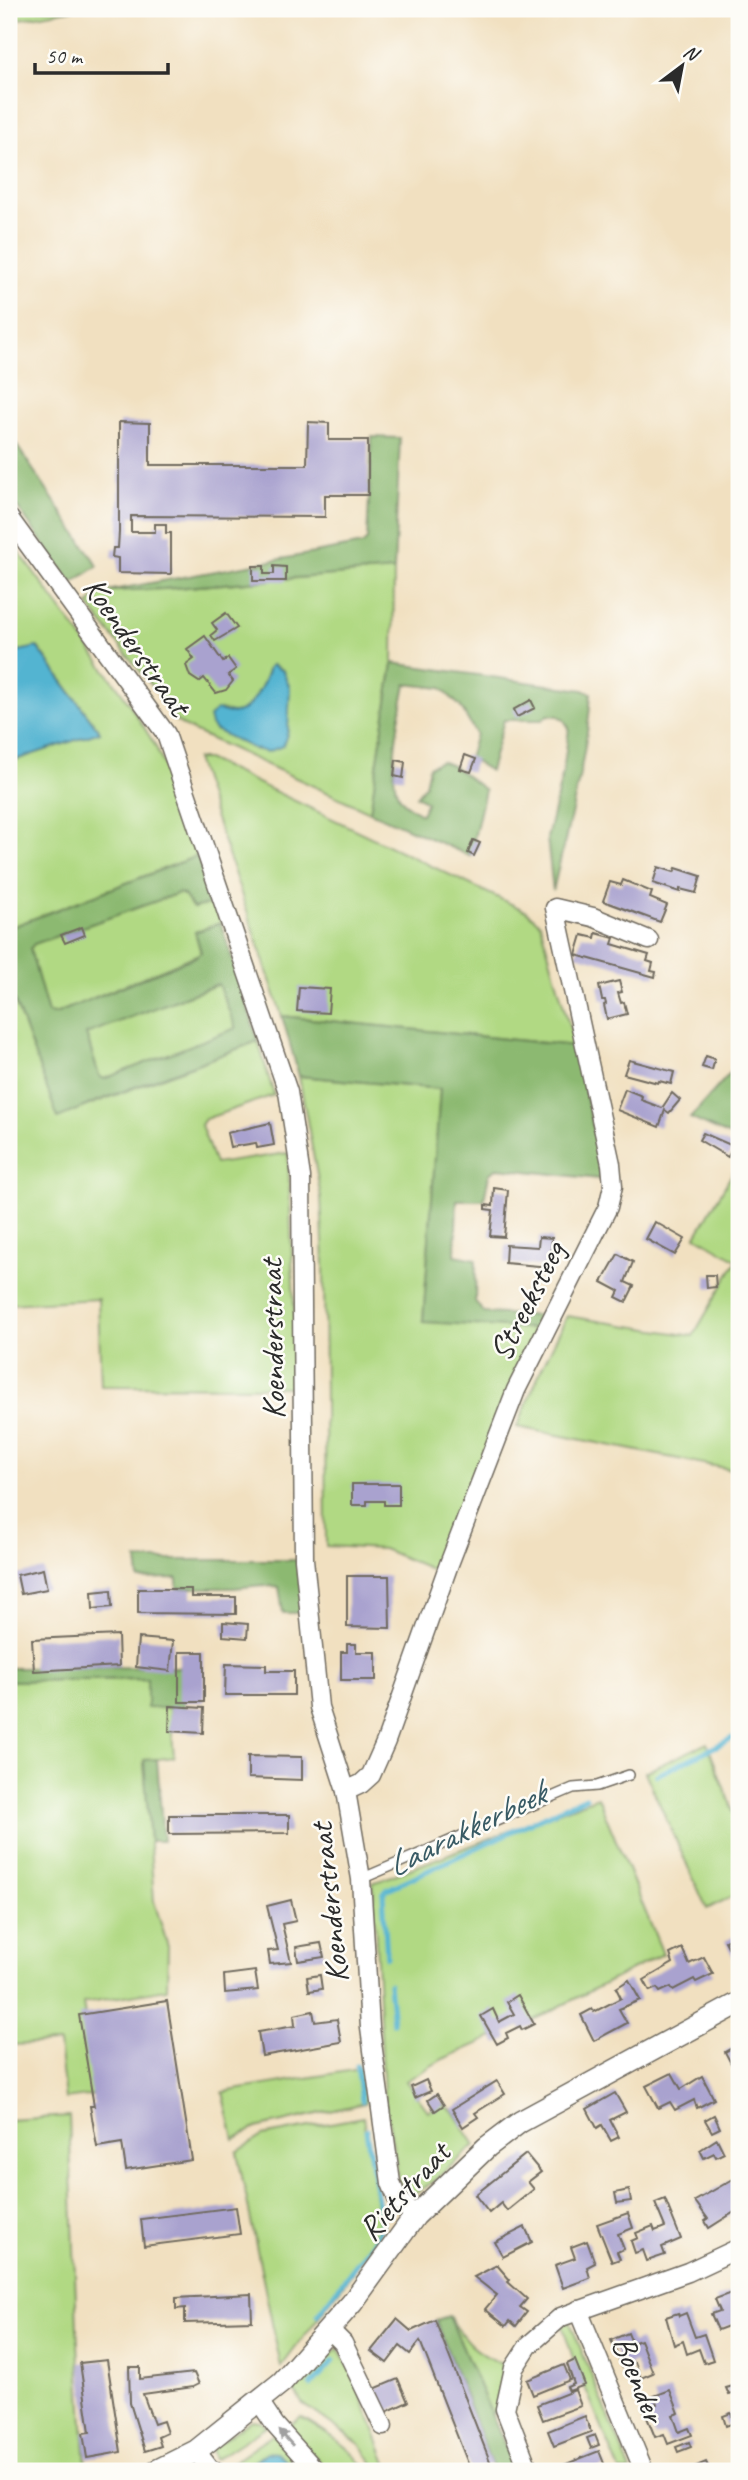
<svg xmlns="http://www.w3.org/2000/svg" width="748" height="2480" viewBox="0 0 748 2480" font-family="Caveat,sans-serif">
  <rect width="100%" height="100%" fill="#fdfcf7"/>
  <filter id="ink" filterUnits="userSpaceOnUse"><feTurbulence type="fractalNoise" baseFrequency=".0143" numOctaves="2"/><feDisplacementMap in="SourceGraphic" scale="14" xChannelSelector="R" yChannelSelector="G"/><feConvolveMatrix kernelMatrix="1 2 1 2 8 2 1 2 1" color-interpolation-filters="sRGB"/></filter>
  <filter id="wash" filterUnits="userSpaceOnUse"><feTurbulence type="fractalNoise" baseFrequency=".00686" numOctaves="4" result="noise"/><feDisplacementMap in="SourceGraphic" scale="28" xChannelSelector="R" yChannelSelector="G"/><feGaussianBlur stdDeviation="1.57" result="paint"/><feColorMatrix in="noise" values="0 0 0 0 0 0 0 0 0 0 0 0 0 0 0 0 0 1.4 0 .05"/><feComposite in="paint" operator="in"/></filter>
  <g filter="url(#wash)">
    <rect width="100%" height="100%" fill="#f1e0c0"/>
    <!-- green -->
    <g fill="#b1d983" stroke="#6e8257" stroke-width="2" fill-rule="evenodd">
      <path d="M9 9H75L9 21Z"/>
      <path d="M9 538 125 697 155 745 169 777 197 856 9 928V762L100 732 38 647 9 653Z"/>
      <path d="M394 570 393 663 370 812 189 729 176 721 169 708 88 605 97 595 107 591 164 589ZM272 665 283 670 254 749 222 710C226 711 229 713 233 713 251 714 265 681 269 667Z"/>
      <path d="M196 759H207L526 911 540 923 575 1046 282 1016Z"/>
      <path d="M179 893 184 895 193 908 214 903 221 923 195 932 201 953 55 1014H48L30 949 34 944Z"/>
      <path d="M219 984 237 1028 104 1079 99 1076 86 1034Z"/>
      <path d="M9 986 58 1117 258 1041 274 1095 205 1119 201 1125 215 1164 288 1153 297 1387 101 1386 98 1299 9 1304Z"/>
      <path d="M299 1076 440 1089 423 1321 538 1329 440 1573 383 1549 326 1546 324 1263 321 1197Z"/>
      <path d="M739 1162V1471L517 1427 540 1372 567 1316 693 1336 737 1260 696 1236Z"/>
      <path d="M147 1679V1708H170L174 1757 144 1761 154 1901 168 1947 167 1989 83 2003 96 2095 65 2099 59 2043 9 2045V1681Z"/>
      <path d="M707 1743 739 1827V1893L707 1909 645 1772Z"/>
      <path d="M598 1797 663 1954 541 2016 443 2059 406 2081 428 2111 441 2103 452 2110 475 2145 429 2185 415 2193 406 2189 399 2181 384 2095 373 1883Z"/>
      <path d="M372 2067 367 2079 371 2097 365 2103 256 2128 234 2139 223 2092Z"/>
      <path d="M69 2116 77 2328 86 2471H9V2120Z"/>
      <path d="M363 2117 380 2225 368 2252 281 2367 237 2152 262 2136Z"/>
      <path d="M449 2316C467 2344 474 2351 503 2365L500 2411 491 2413Z"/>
      <path d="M569 2320 631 2471H620L574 2361 562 2325Z"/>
      <path d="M338 2348 350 2368 390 2471H379L361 2445 302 2403 293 2389Z"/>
      <path d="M301 2417C326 2432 350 2446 367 2471H329L287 2427Z"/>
      <path d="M251 2420 260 2421 266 2426 214 2460 211 2449Z"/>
      <path d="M275 2433 311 2471H298L289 2461 251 2464 260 2471H228L223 2469Z"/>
    </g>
    <!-- forest -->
    <g fill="#8cb971" stroke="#5c724e" stroke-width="2" fill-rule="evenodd">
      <path d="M9 434 98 566 72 583 9 496Z"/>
      <path d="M372 437 400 438 394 570 163 589 107 591 363 544 367 540Z"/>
      <path d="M393 663 583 690 591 693C587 760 568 825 553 891L547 838 563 772 569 728 564 720 558 716 548 715 542 720H504L490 771 469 758 476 734 460 706 441 688 406 684C401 710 388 768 397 792 402 803 411 808 421 814L427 802 416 796 425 785 429 767 441 761 453 766 485 790 470 856 370 812Z"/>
      <path d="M197 856 214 903 193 908 184 895 179 893 34 944 30 949 48 1013 55 1014 195 957 201 952 195 932 221 923 258 1041 95 1102 58 1118 9 986V928ZM218 984 236 1028 104 1079 99 1076 86 1034Z"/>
      <path d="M282 1016 575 1046 595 1138 600 1179 498 1168 489 1174 484 1200H457L455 1255 476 1259 475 1301 484 1313 545 1316 538 1329 423 1322 440 1089 299 1076Z"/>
      <path d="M739 1063V1140L690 1118Z"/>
      <path d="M137 1560H301L302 1613H283L279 1587 263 1585 234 1588H177V1578L139 1579Z"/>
      <path d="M182 1667 184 1708H147V1679L9 1681V1668Z"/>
      <path d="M157 1759 163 1841H150L144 1760Z"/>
      <path d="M449 2316 516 2471H494L436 2320Z"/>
    </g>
    <!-- water -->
    <g fill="#52b4d1" stroke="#3e707e" stroke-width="2">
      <path d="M37 647 100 732 9 762V653Z"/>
      <path d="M272 665 283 671 290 688 288 731 283 746 267 752 254 749 215 730 211 725 209 717 216 710C222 710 226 713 232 713 251 714 265 681 269 667Z"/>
      <path d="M267 2452 276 2453 298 2471C283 2471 262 2476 251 2464Z"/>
    </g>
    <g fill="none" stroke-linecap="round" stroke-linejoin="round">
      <!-- stream -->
      <g stroke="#52b4d1" stroke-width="5">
        <path d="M657 1775 739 1735"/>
        <path d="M387 1957 383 1894 386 1890 586 1797"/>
        <path d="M389 1984 393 2023"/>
        <path d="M357 2066 362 2101"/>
        <path d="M317 2315 375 2240 382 2225 366 2130"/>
        <path d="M311 2386 334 2361"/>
      </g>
    </g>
    <g id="blocks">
      <!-- building -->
      <g fill="#a9a2cf">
        <path d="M119 422 150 423V465H307L308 422 329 423V440H368V495H325V517L131 516V532H155V524H166V533H171V574L118 573V558L112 557 113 548H118L119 532Z"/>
        <path d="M253 566H264V574H274V566L286 567V581H253Z"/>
        <path d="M226 613 237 628 215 641 211 635 217 630 212 623Z"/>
        <path d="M205 636 223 662 228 658 236 669 228 675 233 681 226 690 216 693 204 678 199 682 190 676 186 665 194 659 187 649Z"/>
        <path d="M531 700 535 708 517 717 513 710Z"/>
        <path d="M465 755 476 759 471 772 460 769Z"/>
        <path d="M396 760 405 762 403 778 394 776Z"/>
        <path d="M473 840 480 843 474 856 468 853Z"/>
        <path d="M658 867 674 872 676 868 701 876 696 893 680 889V892L653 883Z"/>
        <path d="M623 880 652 892 650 898 667 905 660 922 603 901 610 882 621 885Z"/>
        <path d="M82 927 85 935 65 943 61 935Z"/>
        <path d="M596 933 614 938 612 944 649 955 647 961 653 963 651 971 656 972 655 977 576 955 582 935 595 938Z"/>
        <path d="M619 981 622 992 618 993 621 1003 624 1002 627 1014 607 1019 604 1005 606 1004 605 1000H602L599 986Z"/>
        <path d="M299 987 330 989 328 1013 297 1011Z"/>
        <path d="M706 1056 715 1059 712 1070 702 1067Z"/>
        <path d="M629 1060 674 1072 671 1084 659 1081 658 1083 624 1074Z"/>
        <path d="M625 1089 642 1096 641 1100 662 1108 672 1093 680 1100 669 1113 665 1110 659 1127 617 1110Z"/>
        <path d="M270 1123 274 1145 257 1148 256 1143 230 1147 227 1133Z"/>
        <path d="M703 1133 733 1146 728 1157 699 1140Z"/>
        <path d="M494 1188 508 1190 504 1237 490 1236 493 1210 485 1209V1205L493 1206Z"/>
        <path d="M655 1222 685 1239 675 1255 646 1239Z"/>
        <path d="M539 1237 552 1238 550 1267 505 1263 506 1245 538 1247Z"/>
        <path d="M618 1254 633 1262 625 1282 634 1286 626 1302 616 1297 619 1291 602 1282Z"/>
        <path d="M706 1275H715L716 1287 707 1288Z"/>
        <path d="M352 1484H399V1505H384V1501H367V1505H352Z"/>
        <path d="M43 1569 47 1589 21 1594 17 1575Z"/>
        <path d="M347 1576H389L390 1628 347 1627Z"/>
        <path d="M138 1589H191V1597H236V1614L138 1613Z"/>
        <path d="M111 1590 112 1607 93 1609 92 1592Z"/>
        <path d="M223 1622 248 1624 247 1638 223 1636Z"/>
        <path d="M118 1635 119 1666 34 1671 32 1639Z"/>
        <path d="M138 1638 173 1641 170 1671 136 1667Z"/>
        <path d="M347 1644H356V1652H376V1680H341V1652H347Z"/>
        <rect x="179" y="1652" width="25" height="50"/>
        <path d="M226 1664 266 1665V1671H294V1695H225Z"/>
        <path d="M170 1706 204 1708 203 1733 169 1731Z"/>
        <path d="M248 1756 302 1757V1780L248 1778Z"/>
        <path d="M169 1815H289V1833L169 1834Z"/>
        <path d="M291 1900 296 1921 282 1924 291 1962 270 1964 268 1951 278 1950 267 1906Z"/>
        <path d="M739 1934V1961L736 1962 725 1941Z"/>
        <path d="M321 1943 324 1957 298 1961 296 1947Z"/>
        <path d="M682 1948 689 1964 704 1957 713 1974 696 1982 694 1979 673 1990 671 1987 660 1992 657 1988 650 1991 644 1980 673 1963 670 1954Z"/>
        <path d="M255 1971 258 1990 225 1993 224 1975Z"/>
        <path d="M320 1975 322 1989 309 1991 307 1977Z"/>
        <path d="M629 1980 640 2000 619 2009 627 2023 594 2041 581 2015 592 2009 594 2012 621 1998 616 1988Z"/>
        <path d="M518 1995 534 2024 522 2030 520 2026 506 2033 508 2038 497 2044 481 2016 493 2009 499 2022 514 2014 507 2002Z"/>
        <path d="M167 2001 192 2160 126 2170 122 2143 97 2147 90 2106H94L79 2015Z"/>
        <path d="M313 2011 315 2022 337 2019 341 2042 262 2056 258 2032 295 2026 294 2015Z"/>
        <path d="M739 2044V2072L736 2073 725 2052Z"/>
        <path d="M672 2073 681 2089 702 2076 714 2099 697 2108 694 2100 675 2110 670 2102 658 2108 646 2086Z"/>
        <path d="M426 2080 431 2091 415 2098 411 2087Z"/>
        <path d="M497 2081 505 2094 475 2113 478 2117 463 2127 452 2109Z"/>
        <path d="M615 2093 626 2112 610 2120 619 2137 611 2141 602 2125 597 2128 587 2109Z"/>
        <path d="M437 2094 444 2105 435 2111 428 2100Z"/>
        <path d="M714 2115 720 2128 712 2132 705 2120Z"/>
        <path d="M717 2139 724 2153 716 2157 714 2153 704 2158 700 2150Z"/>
        <path d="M526 2154 541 2172 528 2182 534 2189 507 2211 501 2203 489 2213 475 2195Z"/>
        <path d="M735 2178 739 2185V2209L709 2228 705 2221 708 2219 695 2201Z"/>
        <path d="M629 2190 631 2201 617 2203 615 2193Z"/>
        <path d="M665 2199 681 2239 662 2247 665 2255 647 2261 643 2250 635 2253 631 2241 638 2238 636 2233 653 2226 655 2231 665 2227 655 2203Z"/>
        <path d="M236 2207 240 2234 144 2246 141 2219Z"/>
        <path d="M628 2213 633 2228 618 2234 624 2249 617 2252 620 2259 612 2262 597 2224Z"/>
        <path d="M525 2227 532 2242 503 2257 495 2242Z"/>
        <path d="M587 2241 595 2263 587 2267 590 2278 563 2288 555 2265 575 2258 571 2247Z"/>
        <path d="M497 2265 510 2280 508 2282 527 2299 520 2307 527 2312 516 2326 510 2321 506 2326 485 2309 497 2295 474 2277Z"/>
        <path d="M739 2287V2322L718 2330 711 2314 720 2311 715 2299 734 2292 733 2289Z"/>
        <path d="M251 2294 252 2321 185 2323V2308L176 2309V2298Z"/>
        <path d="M678 2313 679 2316 686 2313 695 2337 704 2334 713 2360 704 2363 699 2349 687 2354 683 2341 674 2345 666 2317Z"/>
        <path d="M397 2319 411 2331 435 2320 491 2464 471 2471 420 2341 410 2354 400 2346 387 2363 371 2351Z"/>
        <path d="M628 2333 632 2343 640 2340 653 2373 641 2378 635 2362 622 2367 611 2340Z"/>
        <path d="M107 2360 121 2452 87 2458 83 2433 90 2432 80 2363Z"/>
        <path d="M575 2360 585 2385 569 2391 567 2387 574 2384 567 2364Z"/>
        <path d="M564 2365 570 2380 533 2395 527 2380Z"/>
        <path d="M129 2367H140V2379L194 2373 199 2384 193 2387 143 2394 154 2424 163 2421 167 2433 158 2437 161 2446 145 2451 130 2403Z"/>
        <path d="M398 2379 408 2402 384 2413 374 2389Z"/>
        <path d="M737 2385 739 2392 729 2395 726 2388Z"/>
        <path d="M575 2390 581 2406 543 2420 537 2405Z"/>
        <path d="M670 2390 679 2413 673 2415 679 2432 689 2428 692 2435 668 2444 664 2434 655 2437 644 2410 657 2404 654 2396Z"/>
        <path d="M731 2413 734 2423 726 2426 723 2416Z"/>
        <path d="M585 2416 591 2432 554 2446 548 2431Z"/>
        <path d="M595 2435 599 2445 591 2448 587 2438Z"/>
        <path d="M689 2442 691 2447 678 2452 676 2447Z"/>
        <path d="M599 2451 605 2466 591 2471H563L561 2466Z"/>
        <path d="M706 2462 710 2471H684L692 2468Z"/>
      </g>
    </g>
  </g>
  <g filter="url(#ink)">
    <use href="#blocks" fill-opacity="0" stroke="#706a5f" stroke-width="2"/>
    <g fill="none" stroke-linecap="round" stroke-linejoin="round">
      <!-- service casing -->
      <g stroke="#706a5f" stroke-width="12">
        <path id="service" d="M361 1879 573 1788 597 1786 629 1775"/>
      </g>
      <!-- minor casing -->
      <g stroke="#706a5f" stroke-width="21">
        <g id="minor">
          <path d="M9 518 166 734 288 1092 301 1177 304 1559 319 1707 346 1791 361 1879 370 2028 391 2183 397 2198 415 2216"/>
          <path d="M346 1791 361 1784 371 1775 386 1741 449 1564 516 1390 608 1207 613 1186 611 1164 555 908 593 917 649 940"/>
          <path d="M578 2310 644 2471"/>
          <path d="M330 2330 343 2343 383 2426"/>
          <path d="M259 2401 275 2425 316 2471"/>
          <path d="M196 2451 210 2469 215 2471"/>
          <path d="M529 2471 505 2409 514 2368 529 2345 561 2317 688 2272 739 2248"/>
        </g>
      </g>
      <!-- tertiary casing -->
      <g stroke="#706a5f" stroke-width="24">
        <path id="tertiary" d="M156 2471 196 2451 282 2382 352 2303 415 2216 487 2147 520 2122 739 2003"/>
      </g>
      <!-- service -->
      <use href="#service" stroke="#fff" stroke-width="9"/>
      <!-- minor -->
      <use href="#minor" stroke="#fff" stroke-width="18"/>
      <!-- tertiary -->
      <use href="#tertiary" stroke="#fff" stroke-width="21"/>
    </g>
    <!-- one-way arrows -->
    <defs><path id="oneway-solid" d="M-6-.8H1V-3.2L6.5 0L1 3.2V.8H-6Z" transform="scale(1.75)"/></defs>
    <use fill="#a0a0a0" href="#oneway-solid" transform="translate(286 2438) rotate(-132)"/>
  </g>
  <g text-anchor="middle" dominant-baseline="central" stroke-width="5" stroke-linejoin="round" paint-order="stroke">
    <!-- street labels -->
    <g font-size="33" fill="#2b2b2b" stroke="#fdfcf7">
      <text transform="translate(137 646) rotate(55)">Koenderstraat</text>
      <text transform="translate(527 1301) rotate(-63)">Streeksteeg</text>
      <text transform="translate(272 1339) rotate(-91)">Koenderstraat</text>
      <text transform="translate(329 1903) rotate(-96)">Koenderstraat</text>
      <text transform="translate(404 2191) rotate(-48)">Rietstraat</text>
      <text transform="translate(639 2379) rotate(68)">Boender</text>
    </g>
    <!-- water labels -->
    <g font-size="35" font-style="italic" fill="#395b65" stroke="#fdfcf7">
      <text transform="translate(466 1829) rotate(-26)">Laarakkerbeek</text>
    </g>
  </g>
  <!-- margin -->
  <rect width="748" height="2480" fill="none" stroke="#fdfcf7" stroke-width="35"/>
  <!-- north arrow -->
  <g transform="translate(682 66) rotate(32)" stroke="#fdfcf7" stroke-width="5" paint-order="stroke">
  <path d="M0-5L12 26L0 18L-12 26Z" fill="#2b2b2b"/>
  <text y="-10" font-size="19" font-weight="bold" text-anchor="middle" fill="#2b2b2b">N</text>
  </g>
  <!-- scale -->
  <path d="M35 63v10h133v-10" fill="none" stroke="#2b2b2b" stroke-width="3.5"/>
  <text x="46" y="63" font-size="21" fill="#2b2b2b" stroke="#fdfcf7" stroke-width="5" paint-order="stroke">50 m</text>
</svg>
